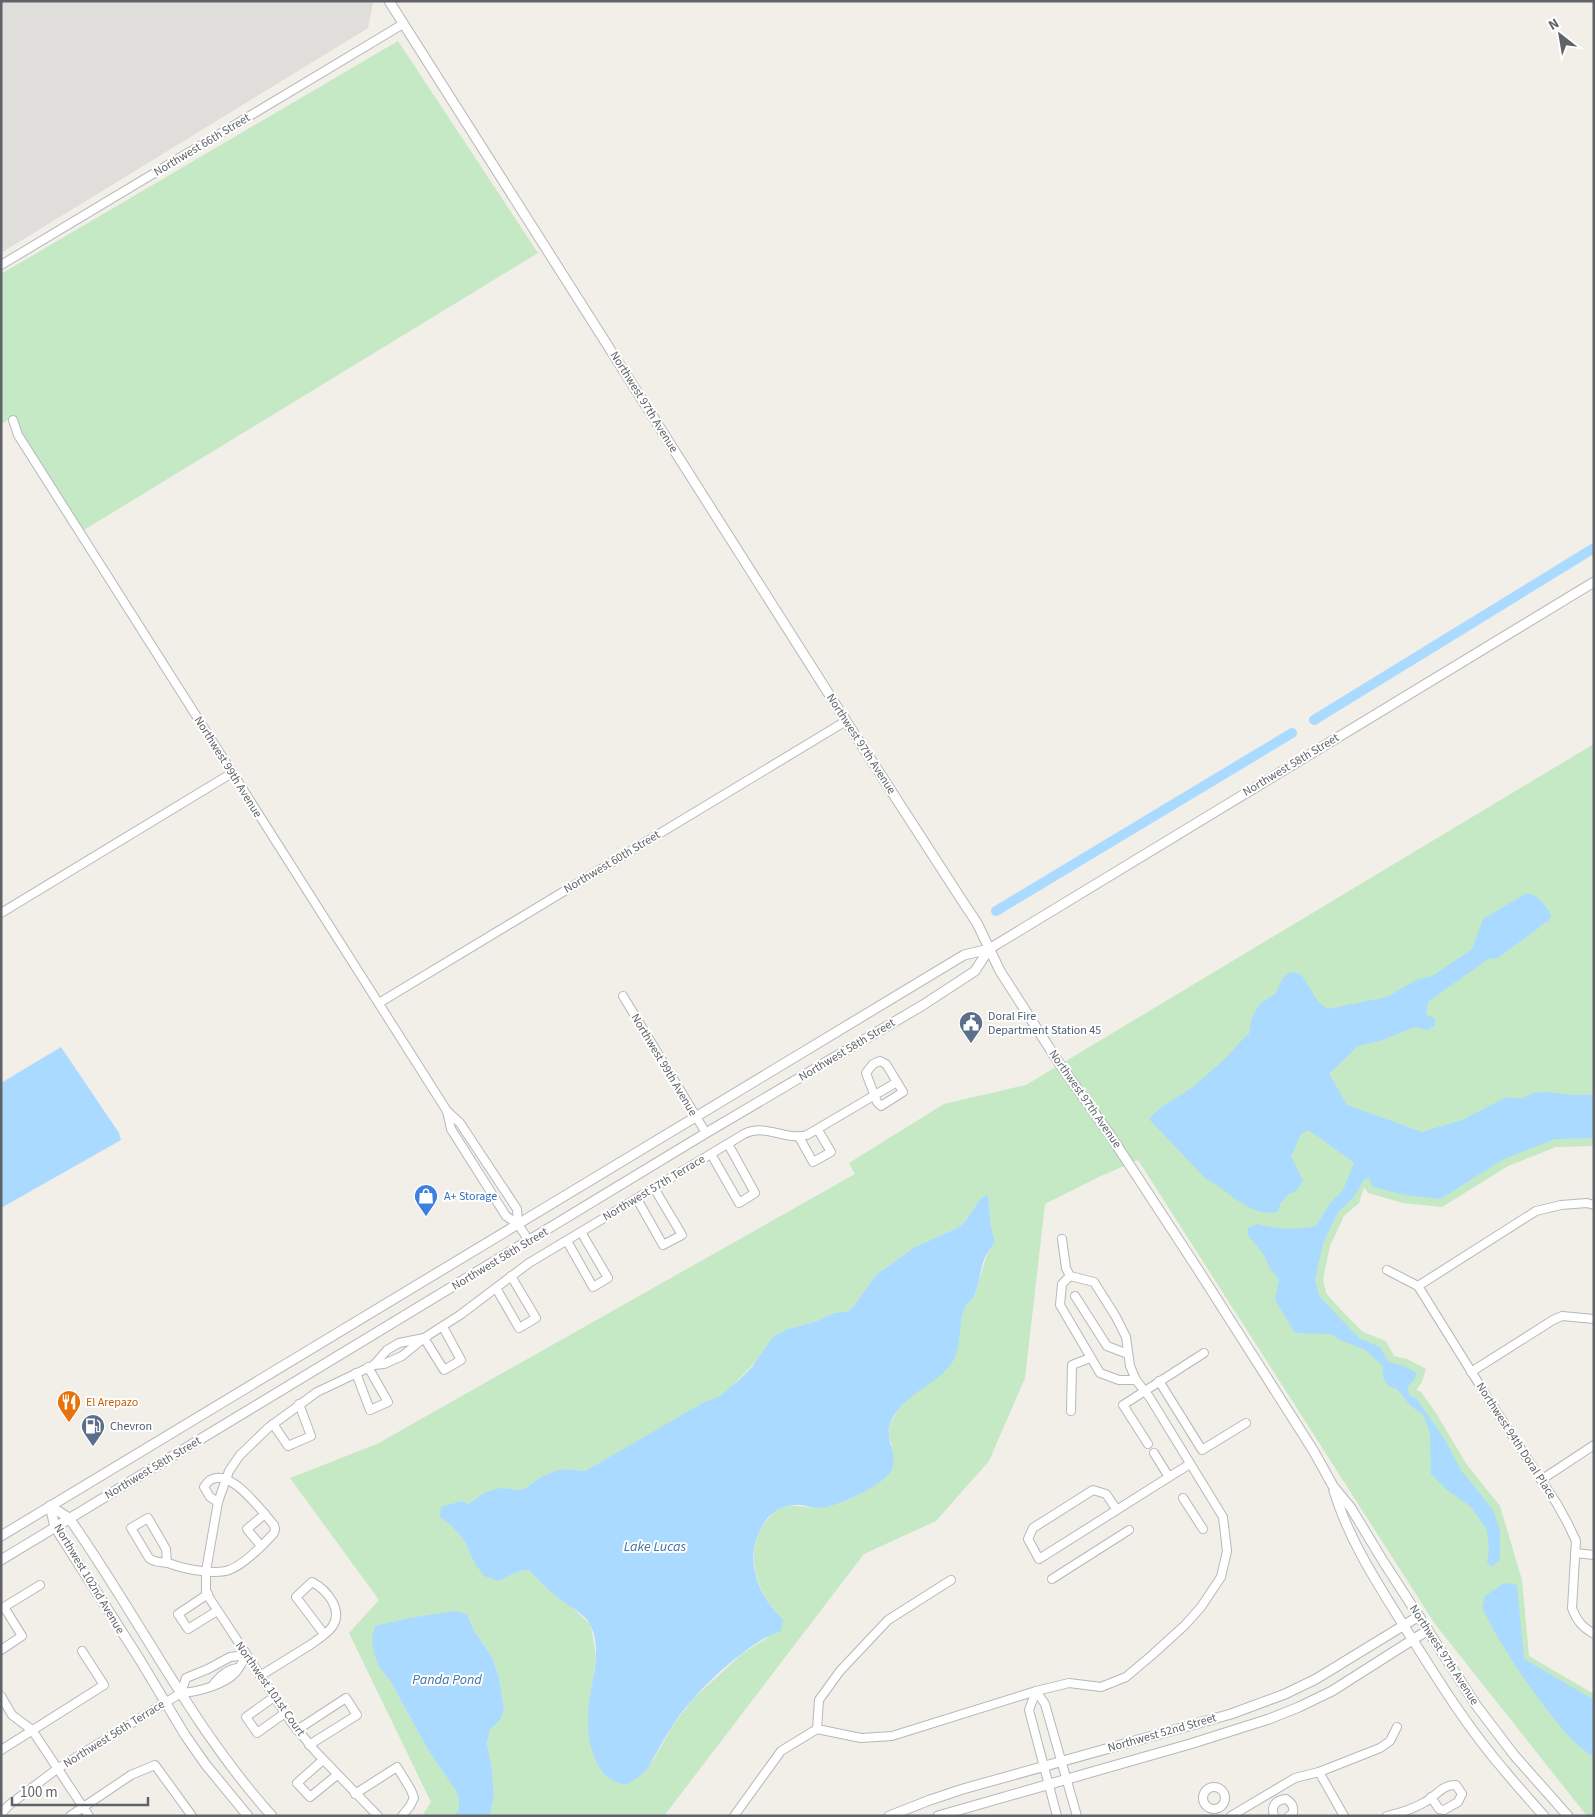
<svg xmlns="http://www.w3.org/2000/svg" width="1595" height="1817" viewBox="0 0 1595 1817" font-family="'Source Sans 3',sans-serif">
  <rect width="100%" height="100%" fill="#f1efe8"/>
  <!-- industrial -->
  <path fill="#e0deda" d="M1 1H372L373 3 368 28 1 253Z"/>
  <!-- green -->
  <g fill="#c5e8c5" fill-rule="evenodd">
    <path d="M398 41 538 253 79 533 11 418 1 424V274Z"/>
    <path d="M1594 744V1146L1556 1147 1508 1166 1442 1207 1403 1203 1368 1193 1364 1187 1359 1203 1344 1216 1330 1246 1323 1279 1326 1293 1341 1310 1363 1332 1386 1341 1394 1356 1407 1359 1426 1369 1422 1382 1416 1390 1421 1392 1436 1413 1467 1465 1500 1506 1522 1580 1529 1656 1594 1694V1816H1587L1435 1624 1138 1160 1101 1176 1045 1204 1025 1378 989 1461 936 1521 864 1554 664 1816H490L494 1795 492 1771 487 1745 490 1729 504 1708 499 1678 492 1657 473 1629 467 1615 376 1626 380 1668 391 1682 427 1748 456 1791 459 1799V1809L454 1816H422L431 1802 349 1633 379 1600 290 1478 377 1444 855 1174 849 1163 944 1104 1026 1085ZM988 1196 991 1227 995 1241 986 1257 975 1295 964 1308 958 1337 943 1372 910 1396 898 1410 890 1424 888 1435 892 1445C883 1457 875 1470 866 1482 863 1486 861 1492 857 1495 851 1501 826 1507 818 1508 805 1509 791 1501 777 1509 773 1511 770 1517 767 1520 742 1551 756 1595 783 1619L766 1639 743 1653 695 1697 676 1721 648 1768 627 1785 590 1705 596 1656 591 1625 571 1606 557 1597 529 1570 520 1571 498 1581 474 1562 465 1542 451 1525 453 1504 462 1501 468 1504 478 1497 512 1489 519 1490 527 1487 541 1477 564 1469 585 1471 703 1404 720 1396 731 1387 788 1329 817 1321 834 1313 848 1311 853 1307 877 1274 915 1247 957 1228 964 1223 981 1198Z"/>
  </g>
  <!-- water -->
  <g fill="#aadaff">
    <path d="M1527 893C1541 898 1543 902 1551 915L1549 920 1498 958 1488 959 1428 1002 1426 1014 1435 1019V1026L1427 1030 1415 1027 1383 1040 1358 1046 1329 1074 1347 1105 1422 1132 1462 1120 1507 1097 1521 1099 1533 1093 1548 1092 1570 1095H1589L1594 1093V1138L1555 1139 1504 1159 1440 1199 1405 1195 1373 1187 1369 1178 1364 1179 1353 1198 1338 1212 1323 1243 1315 1279 1319 1296 1359 1338 1380 1347 1389 1362 1404 1366 1417 1373 1415 1378 1407 1388 1410 1396 1416 1398 1445 1440 1461 1470 1493 1510 1500 1530V1560L1491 1567 1487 1562 1489 1549 1487 1530 1471 1507 1446 1489 1431 1474 1430 1433 1424 1416 1410 1405 1397 1389C1385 1387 1381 1378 1383 1366L1364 1349 1340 1340 1331 1334 1295 1333 1275 1300 1279 1280 1270 1268 1264 1255 1248 1235V1228L1258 1224C1277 1230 1296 1230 1316 1226L1331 1202 1343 1190 1354 1163 1309 1130 1301 1134 1291 1156 1303 1181 1296 1191 1289 1194 1280 1204 1278 1212C1250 1218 1229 1190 1206 1179L1149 1119 1160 1108 1193 1087 1225 1059 1241 1041 1249 1034 1252 1017 1260 1004 1276 993 1283 978 1290 972 1301 974 1319 1003 1328 1009 1387 997 1418 979 1431 977 1472 949 1483 919Z"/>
    <path d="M61 1047 119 1133 121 1140 1 1208V1083Z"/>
    <path d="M988 1195 991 1227 995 1241C992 1247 988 1252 985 1257 980 1269 980 1282 975 1294 973 1300 966 1303 964 1309 959 1323 961 1344 955 1357 944 1383 902 1392 890 1424 883 1442 905 1460 885 1478 871 1490 836 1508 817 1508 812 1508 807 1506 802 1505 782 1504 771 1510 762 1527 743 1558 758 1597 783 1619L781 1631C747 1642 695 1692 675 1722 668 1733 661 1744 655 1755 652 1759 651 1764 648 1768 642 1775 634 1780 627 1785 611 1782 603 1776 596 1761 586 1739 587 1714 591 1690 595 1670 600 1646 591 1626 585 1613 568 1606 557 1597 547 1589 538 1579 529 1570L520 1571 498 1581 484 1576 474 1562 465 1542 451 1525 440 1517 441 1507 462 1501 468 1504 486 1492 500 1488 520 1490 527 1487 541 1477 555 1471 564 1469 585 1471 703 1403 720 1396 739 1380 752 1367 773 1337 788 1329 817 1321 834 1313 848 1311 853 1307 877 1274 915 1247 957 1228 964 1223 981 1198Z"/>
    <path d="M1504 1583 1517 1585 1524 1659 1594 1700V1757C1571 1743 1557 1722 1541 1702 1519 1672 1498 1641 1482 1607L1485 1596Z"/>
    <path d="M455 1611 467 1614 473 1629 492 1657 499 1678 504 1708 500 1720 490 1729 487 1744 492 1771 494 1795 490 1816H454L459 1809V1799L456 1791 427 1748 391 1682 380 1668 374 1654 372 1637 375 1626 410 1618Z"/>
  </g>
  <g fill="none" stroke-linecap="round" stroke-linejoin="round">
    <!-- canal -->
    <g stroke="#aadaff" stroke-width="10">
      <path d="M1314 720 1594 548"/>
      <path d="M996 911 1292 733"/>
    </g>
    <!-- minor casing -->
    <g stroke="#b5b8bc" stroke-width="10">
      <g id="minor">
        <path d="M1 265 403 24"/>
        <path d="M13 420 18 435 447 1111 460 1123 517 1209 518 1224"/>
        <path d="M1 913 232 773"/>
        <path d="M623 996 706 1133"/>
        <path d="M379 1003 846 721"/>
        <path d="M880 1061 886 1064 903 1092 881 1106 877 1102 866 1073 873 1064Z"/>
        <path d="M447 1111 451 1129 506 1216 518 1224 529 1241"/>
        <path d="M799 1137 813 1162 831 1152 818 1130"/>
        <path d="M711 1154 739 1203 755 1193 728 1144"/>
        <path d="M637 1199 663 1245 682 1235 654 1188"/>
        <path d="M1062 1239 1066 1268 1070 1276 1062 1284 1060 1305 1100 1373 1119 1380H1136"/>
        <path d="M567 1241 593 1287 608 1278 581 1232"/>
        <path d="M1387 1270 1418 1286 1489 1400 1557 1504 1568 1524 1576 1541 1572 1608C1577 1621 1582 1627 1594 1634"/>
        <path d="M1418 1286 1536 1211 1561 1205 1587 1203 1594 1205"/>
        <path d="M496 1288 519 1328 536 1318 511 1276"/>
        <path d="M1075 1296 1107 1346 1128 1354"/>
        <path d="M424 1338 444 1370 461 1360 443 1327"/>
        <path d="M374 1365 384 1364 402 1356 424 1338 460 1315 529 1263 744 1134C766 1123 785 1141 807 1135L897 1082"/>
        <path d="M1471 1372 1553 1320 1562 1316 1594 1319"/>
        <path d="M356 1373 370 1410 388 1402 368 1367"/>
        <path d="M1159 1381 1202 1450 1246 1423"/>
        <path d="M1071 1411 1072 1365 1090 1358"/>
        <path d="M273 1424 288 1446 311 1436 299 1404"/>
        <path d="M1148 1444 1123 1405 1204 1353"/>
        <path d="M1169 1477 1190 1464"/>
        <path d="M1541 1480 1594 1445"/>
        <path d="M1183 1498 1203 1529"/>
        <path d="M1117 1510 1106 1494 1093 1490 1033 1528 1028 1539 1039 1559 1169 1477 1154 1453"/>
        <path d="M261 1546 247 1529 265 1514"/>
        <path d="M1575 1553 1594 1555"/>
        <path d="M167 1563 166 1549 148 1518 131 1528 149 1558C156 1564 163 1561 171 1564 184 1569 215 1575 229 1570 243 1565 263 1545 274 1533L275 1529 274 1525C262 1512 223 1456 204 1487L210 1497 218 1502"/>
        <path d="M1052 1579 1129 1530"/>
        <path d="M208 1594 178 1614 188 1629 217 1611"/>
        <path d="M1 1650 22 1636 4 1607 40 1585"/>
        <path d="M260 1676 310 1645C317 1640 327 1634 332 1627 344 1610 327 1590 312 1582L296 1597 324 1634"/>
        <path d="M213 1685C219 1677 228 1669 238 1668"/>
        <path d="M1036 1691 1045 1704 1077 1816"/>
        <path d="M1036 1691 1029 1710 1057 1816"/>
        <path d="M181 1693 186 1678 208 1669 230 1657 246 1655"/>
        <path d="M1 1696 12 1715 32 1730 89 1816"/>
        <path d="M274 1697 246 1717 257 1733 285 1713"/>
        <path d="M817 1729 819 1700 840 1671 888 1620 951 1580"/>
        <path d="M297 1730 346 1698 357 1715 309 1745"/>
        <path d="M1 1750 104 1685 82 1651"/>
        <path d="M323 1760 297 1783 310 1797 337 1775"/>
        <path d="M1319 1772 1344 1816"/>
        <circle cx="1214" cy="1798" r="11"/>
        <path d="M355 1794 397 1767 411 1790 414 1798 410 1806 402 1816"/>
        <path d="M1 1814 9 1805 57 1769 181 1693C197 1692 225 1685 236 1672 240 1667 243 1661 246 1655"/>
        <path d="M70 1816 131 1775 155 1765 192 1816"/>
        <path d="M378 1816 316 1752 291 1722 210 1599 206 1591V1571L218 1502 229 1471 240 1455 268 1428 317 1392 374 1365 387 1350 399 1343 424 1338"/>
        <path d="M734 1816 781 1751 817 1729 861 1738 892 1736 1036 1691 1069 1683 1101 1687 1126 1677 1152 1655 1185 1625 1201 1607 1221 1577 1227 1551 1223 1517 1150 1398 1136 1380 1130 1366 1126 1337 1116 1317 1094 1282 1070 1276"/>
        <path d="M1231 1816 1295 1778 1319 1772 1380 1748 1390 1741 1397 1727"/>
        <path d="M1274 1816C1271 1806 1275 1800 1286 1799 1292 1803 1294 1806 1293 1813L1289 1816"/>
        <path d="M1387 1816C1400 1813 1413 1809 1425 1802 1436 1796 1443 1784 1456 1785L1462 1794 1458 1802 1444 1810 1439 1809 1431 1797"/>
      </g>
    </g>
    <!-- tertiary casing -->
    <g stroke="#b5b8bc" stroke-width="11">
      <g id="tertiary">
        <path d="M389 1 846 721 963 902 977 923 1000 971 1059 1063 1110 1135 1197 1268 1313 1450 1333 1486 1351 1508 1383 1561 1476 1705 1514 1755 1568 1816"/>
        <path d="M1334 1491C1349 1540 1377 1583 1404 1626 1435 1675 1466 1726 1504 1770 1517 1786 1531 1801 1544 1816"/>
        <path d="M50 1506 69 1518C138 1616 191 1726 272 1816"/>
        <path d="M50 1506 55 1527 140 1660 185 1735 206 1765 248 1816"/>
        <path d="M1 1536 964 955 989 949 1594 582"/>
        <path d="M1 1560 706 1133 923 1005 975 971 989 949"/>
        <path d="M889 1816 930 1800 963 1789 1231 1714 1285 1694 1316 1679 1419 1616"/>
        <path d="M938 1816 1190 1744 1269 1719 1299 1707 1332 1691 1428 1630"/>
      </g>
    </g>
    <!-- minor -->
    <use href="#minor" stroke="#fff" stroke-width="8"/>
    <!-- tertiary -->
    <use href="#tertiary" stroke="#fff" stroke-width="9"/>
  </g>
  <!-- icons -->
  <defs>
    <g id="civic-pin" transform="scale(1.25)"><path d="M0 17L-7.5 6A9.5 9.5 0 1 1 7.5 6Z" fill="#5c6f8a" stroke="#fff"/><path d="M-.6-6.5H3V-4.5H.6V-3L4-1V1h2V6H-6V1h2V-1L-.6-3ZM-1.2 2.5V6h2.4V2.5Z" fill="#fff"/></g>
    <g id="shop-pin" transform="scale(1.25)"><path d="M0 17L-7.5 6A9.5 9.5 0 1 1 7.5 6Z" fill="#3f7fe0" stroke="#fff"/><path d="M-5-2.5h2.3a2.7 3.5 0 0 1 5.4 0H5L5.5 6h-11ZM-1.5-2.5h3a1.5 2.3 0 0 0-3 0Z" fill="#fff"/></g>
    <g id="restaurant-pin" transform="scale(1.25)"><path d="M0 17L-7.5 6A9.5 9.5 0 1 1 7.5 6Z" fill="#e8710a" stroke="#fff"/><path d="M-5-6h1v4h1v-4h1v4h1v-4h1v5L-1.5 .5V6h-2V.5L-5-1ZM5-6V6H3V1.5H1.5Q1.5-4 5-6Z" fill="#fff"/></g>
    <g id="fuel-pin" transform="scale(1.25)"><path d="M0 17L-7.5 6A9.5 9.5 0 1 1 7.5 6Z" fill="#5c6f8a" stroke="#fff"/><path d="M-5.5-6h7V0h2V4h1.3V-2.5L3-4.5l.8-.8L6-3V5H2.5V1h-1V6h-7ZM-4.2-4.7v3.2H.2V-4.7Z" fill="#fff"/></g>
  </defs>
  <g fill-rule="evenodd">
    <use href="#civic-pin" x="971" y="1023"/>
    <use href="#shop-pin" x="426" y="1196"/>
    <use href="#restaurant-pin" x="69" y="1402"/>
    <use href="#fuel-pin" x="93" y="1426"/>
  </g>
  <g text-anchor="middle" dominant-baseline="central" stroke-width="4" stroke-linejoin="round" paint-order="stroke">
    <!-- street labels -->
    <g font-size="12" fill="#5f6368" stroke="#fff">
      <text transform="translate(202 145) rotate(-31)">Northwest 66th Street</text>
      <text transform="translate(644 402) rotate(58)">Northwest 97th Avenue</text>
      <text transform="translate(861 744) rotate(57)">Northwest 97th Avenue</text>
      <text transform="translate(1291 765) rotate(-31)">Northwest 58th Street</text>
      <text transform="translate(228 767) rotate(58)">Northwest 99th Avenue</text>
      <text transform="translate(612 862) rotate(-31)">Northwest 60th Street</text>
      <text transform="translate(847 1050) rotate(-31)">Northwest 58th Street</text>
      <text transform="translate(664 1065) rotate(59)">Northwest 99th Avenue</text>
      <text transform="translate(1085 1099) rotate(55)">Northwest 97th Avenue</text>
      <text transform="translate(654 1188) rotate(-31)">Northwest 57th Terrace</text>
      <text transform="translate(500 1259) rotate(-31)">Northwest 58th Street</text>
      <text transform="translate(1516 1441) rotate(57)">Northwest 94th Doral Place</text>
      <text transform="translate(153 1468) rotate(-31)">Northwest 58th Street</text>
      <text transform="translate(89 1579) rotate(59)">Northwest 102nd Avenue</text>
      <text transform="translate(1444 1655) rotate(57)">Northwest 97th Avenue</text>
      <text transform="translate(270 1689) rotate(55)">Northwest 101st Court</text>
      <text transform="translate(1162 1733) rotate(-16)">Northwest 52nd Street</text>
      <text transform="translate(114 1734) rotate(-32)">Northwest 56th Terrace</text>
    </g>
    <!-- service labels -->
    <g font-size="12" fill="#4e5e75" stroke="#fff" text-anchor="start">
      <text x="988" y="1016">Doral Fire<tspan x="988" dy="14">Department Station 45</tspan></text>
      <text x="110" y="1426">Chevron</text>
    </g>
    <!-- shop labels -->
    <g font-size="12" fill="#366cbe" stroke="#fff" text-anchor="start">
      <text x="444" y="1196">A+ Storage</text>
    </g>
    <!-- food labels -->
    <g font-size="12" fill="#c56008" stroke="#fff" text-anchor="start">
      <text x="86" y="1402">El Arepazo</text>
    </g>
    <!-- water labels -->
    <g font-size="14" font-style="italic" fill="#4174aa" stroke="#fff">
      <text x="655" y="1547">Lake Lucas</text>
      <text x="447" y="1680">Panda Pond</text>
    </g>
  </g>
  <!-- border -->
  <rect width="1595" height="1817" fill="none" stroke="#5f6368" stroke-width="5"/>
  <!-- north arrow -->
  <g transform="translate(1560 35) rotate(329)" stroke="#ffffff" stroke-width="4" paint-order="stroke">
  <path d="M0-4L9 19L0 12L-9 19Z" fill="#5f6368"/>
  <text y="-8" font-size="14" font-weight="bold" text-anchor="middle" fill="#5f6368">N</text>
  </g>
  <!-- scale -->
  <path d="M12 1797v8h136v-8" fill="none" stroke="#5f6368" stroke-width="2.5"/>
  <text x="20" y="1797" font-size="15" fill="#5f6368" stroke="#ffffff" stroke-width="4" paint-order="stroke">100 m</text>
</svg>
